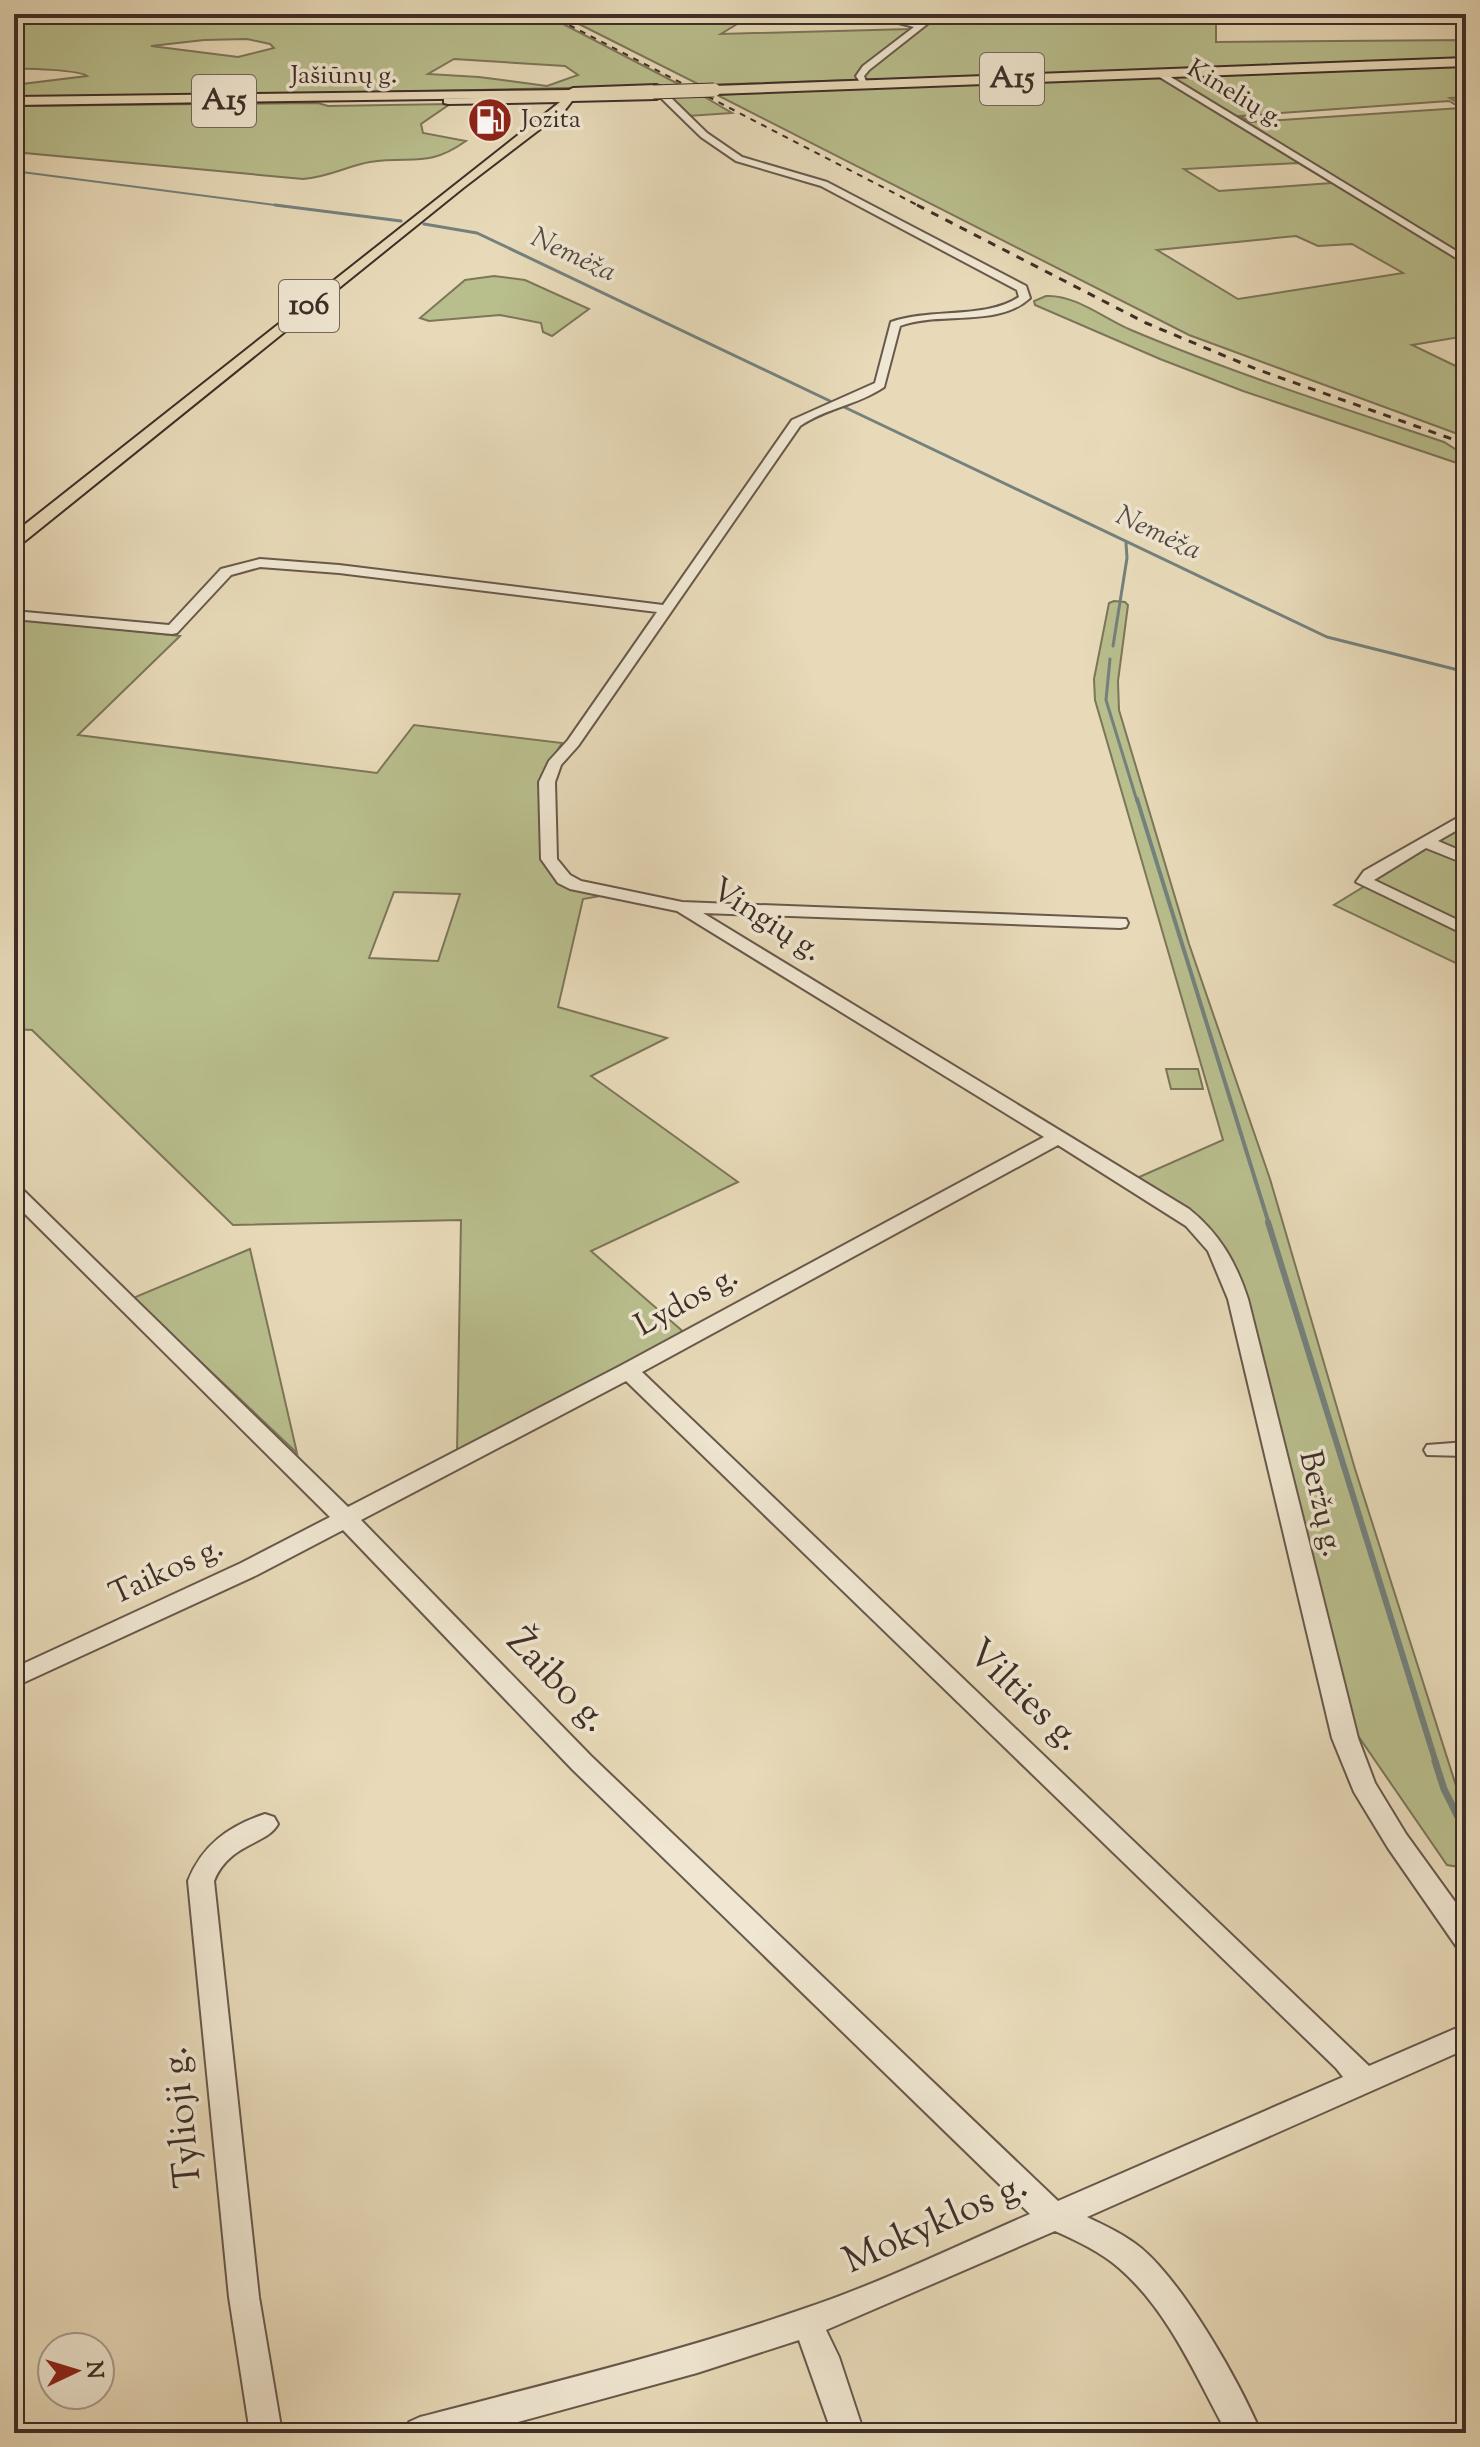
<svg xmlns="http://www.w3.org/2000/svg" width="1480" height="2447" viewBox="0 0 1480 2447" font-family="'Sorts Mill Goudy',serif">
  <rect width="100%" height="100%" fill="#e8dab9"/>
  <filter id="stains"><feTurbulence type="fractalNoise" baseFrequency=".0025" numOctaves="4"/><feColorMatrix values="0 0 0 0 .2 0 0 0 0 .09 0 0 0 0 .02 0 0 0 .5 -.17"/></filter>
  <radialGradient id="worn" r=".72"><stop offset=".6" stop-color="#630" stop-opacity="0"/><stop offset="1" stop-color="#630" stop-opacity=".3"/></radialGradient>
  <!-- green -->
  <g fill="#b9be8d" stroke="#7c765a" stroke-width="2" fill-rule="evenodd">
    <path d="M14 14H544L688 89 658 86 14 100V85L87 76C79 70 27 68 14 69ZM247 39 270 44 274 48 238 57 151 46 204 40ZM454 59 565 66 578 75 547 86 479 77 428 74Z"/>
    <path d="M559 14H689L686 17 742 21 721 34 910 29 913 23 873 14H1216V42L1466 40V61L700 85Z"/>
    <path d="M1466 65V97L1450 98 1466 107V336L1412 345 1466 371V437L1189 335 717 95 843 88ZM1449 101 1461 108 1251 122 1240 116ZM1298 163 1332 183 1219 191 1184 169ZM1296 236 1318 246 1352 244 1403 273 1238 299 1157 250Z"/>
    <path d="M696 92 732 113 688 116 668 96Z"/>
    <path d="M318 103 328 106 450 104 421 124 423 133 466 141C426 169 413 155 370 162 347 166 329 177 303 179L14 152V106Z"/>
    <path d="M494 276 525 280 589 309 552 336 543 332 541 323 500 315 429 321 420 318 465 280Z"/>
    <path d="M1046 296C1074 294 1105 319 1131 330 1233 373 1339 407 1444 442L1466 456V466L1243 391 1160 359 1035 305 1034 301Z"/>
    <path d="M1114 601 1125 602 1128 605 1118 681 1119 710 1189 944 1270 1179 1355 1469 1466 1817V1868L1447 1865 1350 1724 1232 1261C1207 1220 1177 1203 1137 1178L1223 1140 1095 700 1094 679 1109 603Z"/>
    <path d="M14 618 180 636 78 735 377 773 414 725 562 743 549 764 544 862C555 886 576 888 600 896L583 899 558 1007 667 1038 591 1076 738 1182 591 1251 687 1335 457 1452 461 1220 233 1225 32 1030 14 1029ZM394 892 460 894 438 961 369 958Z"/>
    <path d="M1466 824V968L1334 905Z"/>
    <path d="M1166 1069H1198L1203 1089H1171Z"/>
    <path d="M250 1249 297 1453 133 1298Z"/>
  </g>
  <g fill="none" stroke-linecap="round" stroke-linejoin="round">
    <!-- stream-far4 -->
    <path stroke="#74817d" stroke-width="2" d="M14 171 290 207"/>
    <!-- stream-far3 -->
    <g stroke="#74817d" stroke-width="3">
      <path d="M275 205 401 221"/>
      <path d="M424 224 477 233 830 401"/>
      <path d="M842 406 1327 637 1466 672"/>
      <path d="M1113 646 1127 558 1126 543"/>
      <path d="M1110 659 1106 700 1137 801"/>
    </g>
    <!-- stream-far2 -->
    <path stroke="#74817d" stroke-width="4" d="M1137 799 1269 1224"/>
    <!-- stream-far1 -->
    <path stroke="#74817d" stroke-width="6" d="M1268 1222 1436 1763"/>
    <!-- stream -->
    <path stroke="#74817d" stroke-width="7" d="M1435 1761 1444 1789 1466 1833"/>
    <!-- minor casing -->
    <g stroke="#68594c" stroke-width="4">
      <g id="minor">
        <path d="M864 14 919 23 931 14H940L869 70 864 76 867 84 863 87 856 76 863 66 914 27Z"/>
        <path d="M1457 14H1466V20Z"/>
        <path d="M1161 71 1466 257V264L1158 76Z"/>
        <path d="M660 93H666L707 133 742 157 827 182 1026 286 1030 298C998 328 940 311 900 326L884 387C858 405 826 408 800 426L578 746 561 765 555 782 557 859 570 875 581 881 682 902 1126 919 1128 923 1126 927 1120 928 703 913 1189 1209C1219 1233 1236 1262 1248 1299L1358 1738 1375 1783 1406 1834 1466 1917V1949L1456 1946 1388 1848 1354 1792 1332 1738 1228 1299 1208 1251 1186 1226 1058 1145 642 1372 1369 2066 1466 2024V2049L1087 2217C1106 2226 1125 2235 1141 2248 1184 2284 1239 2381 1261 2433H1227C1196 2377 1169 2311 1119 2268 1101 2252 1077 2241 1055 2231L826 2330 839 2357 864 2433H832L799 2340 697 2373 478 2433H404L409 2422 420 2417C549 2383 680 2352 806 2308 883 2282 956 2246 1030 2214L573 1770 343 1530 257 1575 14 1687V1668L241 1563 330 1517 14 1203V1186L21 1188 348 1507 620 1366 1044 1137 677 911 570 889 558 883 541 859 539 782 549 761 568 740 657 612 339 573 260 567 231 575 177 633 172 634 14 619V611L169 625 221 569 260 559 339 565 663 605 792 420 875 383 891 322C930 308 987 319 1019 297L1017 290 821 186 736 161 701 137 660 97ZM626 1381 1336 2068 1343 2077 1058 2201 591 1756 361 1520Z"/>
        <path d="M1466 813V825L1438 841 1466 853V864L1426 848 1374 880 1466 924V935L1356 882 1364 871Z"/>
        <path d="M1466 1442V1456L1427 1455 1424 1450 1427 1445Z"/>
        <path d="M265 1814 274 1817 278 1824C267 1845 229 1843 214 1881L259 2297 282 2433H250L229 2297 188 1881C202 1845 229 1826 265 1814Z"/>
      </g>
    </g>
    <!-- major casing -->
    <g stroke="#3e2e28" stroke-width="4">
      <path id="major" d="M656 85 675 92 656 99 572 101 565 110 463 188 20 545 14 546V533L560 102 448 104 444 103V99L655 93 573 94 567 91 573 88Z"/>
    </g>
    <!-- highway casing -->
    <g stroke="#3e2e28" stroke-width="4">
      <g id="highway">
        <path d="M1466 58V66L714 94 708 90 714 86Z"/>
        <path d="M658 89V95L653 96 14 105V97Z"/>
      </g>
    </g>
    <!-- minor -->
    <use href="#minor" fill="#f0e7d2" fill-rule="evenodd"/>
    <!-- major -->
    <use href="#major" fill="#e8dab9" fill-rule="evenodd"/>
    <!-- highway -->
    <use href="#highway" fill="#e8dab9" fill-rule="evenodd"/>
    <!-- rail-far1 -->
    <path stroke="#3e2e28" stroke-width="2" stroke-dasharray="6 6" stroke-linecap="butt" d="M548 14 921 207"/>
    <!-- rail -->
    <path stroke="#3e2e28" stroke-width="3" stroke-dasharray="8 8" stroke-linecap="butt" d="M917 205 1146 323 1256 369 1466 444"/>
    <!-- highway-bridge casing -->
    <g stroke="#3e2e28" stroke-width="15" stroke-linecap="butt">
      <path id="highway-bridge" d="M653 92 714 90"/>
    </g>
    <!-- highway-bridge -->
    <use href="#highway-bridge" stroke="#e8dab9" stroke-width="13"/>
  </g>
  <!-- icons -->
  <defs>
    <g id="fuel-disc" transform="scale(2.3)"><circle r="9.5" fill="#8f2418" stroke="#f0e7d2"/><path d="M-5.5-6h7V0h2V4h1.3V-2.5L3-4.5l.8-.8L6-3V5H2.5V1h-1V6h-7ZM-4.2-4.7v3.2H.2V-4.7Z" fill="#fff"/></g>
  </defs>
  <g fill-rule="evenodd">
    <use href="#fuel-disc" x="490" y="120"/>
  </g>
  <g text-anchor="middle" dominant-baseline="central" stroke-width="7" stroke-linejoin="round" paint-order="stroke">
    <!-- far-street labels -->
    <g font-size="26" fill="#3e2e28" stroke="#f0e7d2">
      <text x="344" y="76">Jašiūnų g.</text>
      <text transform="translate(1235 95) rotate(31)">Kinelių g.</text>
    </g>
    <!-- far-poi labels -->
    <g font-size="26" fill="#3e2e28" stroke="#f0e7d2" text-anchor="start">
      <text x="521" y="120">Jozita</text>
    </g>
    <!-- far-water labels -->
    <g font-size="28" font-style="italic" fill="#504a44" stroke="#f0e7d2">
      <text transform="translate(573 256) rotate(25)">Nemėža</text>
      <text transform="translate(1158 534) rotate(25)">Nemėža</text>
    </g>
    <!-- shield labels -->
    <g fill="#f0e7d2" stroke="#73665b" stroke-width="2">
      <rect x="980" y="53" width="64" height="52" rx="6"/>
      <rect x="192" y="75" width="64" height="52" rx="6"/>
      <rect x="279" y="280" width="60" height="52" rx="6"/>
    </g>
    <g font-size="30" font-weight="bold" fill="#3e2e28">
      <text x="1012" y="79">A15</text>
      <text x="224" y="101">A15</text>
      <text x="309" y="306">106</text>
    </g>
    <!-- street labels -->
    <g font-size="32" fill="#3e2e28" stroke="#f0e7d2">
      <text transform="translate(766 921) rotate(33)">Vingių g.</text>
      <text transform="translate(687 1302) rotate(-29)">Lydos g.</text>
      <text transform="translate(1320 1504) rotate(77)">Beržų g.</text>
      <text transform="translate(167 1572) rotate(-25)">Taikos g.</text>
    </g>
    <!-- near-street labels -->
    <g font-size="38" fill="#3e2e28" stroke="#f0e7d2">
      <text transform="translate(556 1682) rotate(46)">Žaibo g.</text>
      <text transform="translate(1023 1697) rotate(44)">Vilties g.</text>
      <text transform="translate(184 2117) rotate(-96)">Tylioji g.</text>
      <text transform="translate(936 2225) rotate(-24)">Mokyklos g.</text>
    </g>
  </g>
  <!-- margin -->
  <rect width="1480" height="2447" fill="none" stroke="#e8dab9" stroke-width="48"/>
  <rect x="16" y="16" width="1448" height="2415" fill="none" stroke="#3e2e28" stroke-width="4"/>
  <rect x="24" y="24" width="1432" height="2399" fill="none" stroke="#3e2e28" stroke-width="2"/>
  <!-- north arrow -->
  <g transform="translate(76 2371) rotate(86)"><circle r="38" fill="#f0e7d2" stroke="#a99d8e" stroke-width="2"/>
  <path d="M0-6L14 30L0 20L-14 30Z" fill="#8f2418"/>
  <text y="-12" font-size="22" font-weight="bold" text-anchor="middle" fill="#3e2e28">N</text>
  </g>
  <rect width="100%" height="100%" filter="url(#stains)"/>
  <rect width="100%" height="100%" fill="url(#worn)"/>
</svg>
